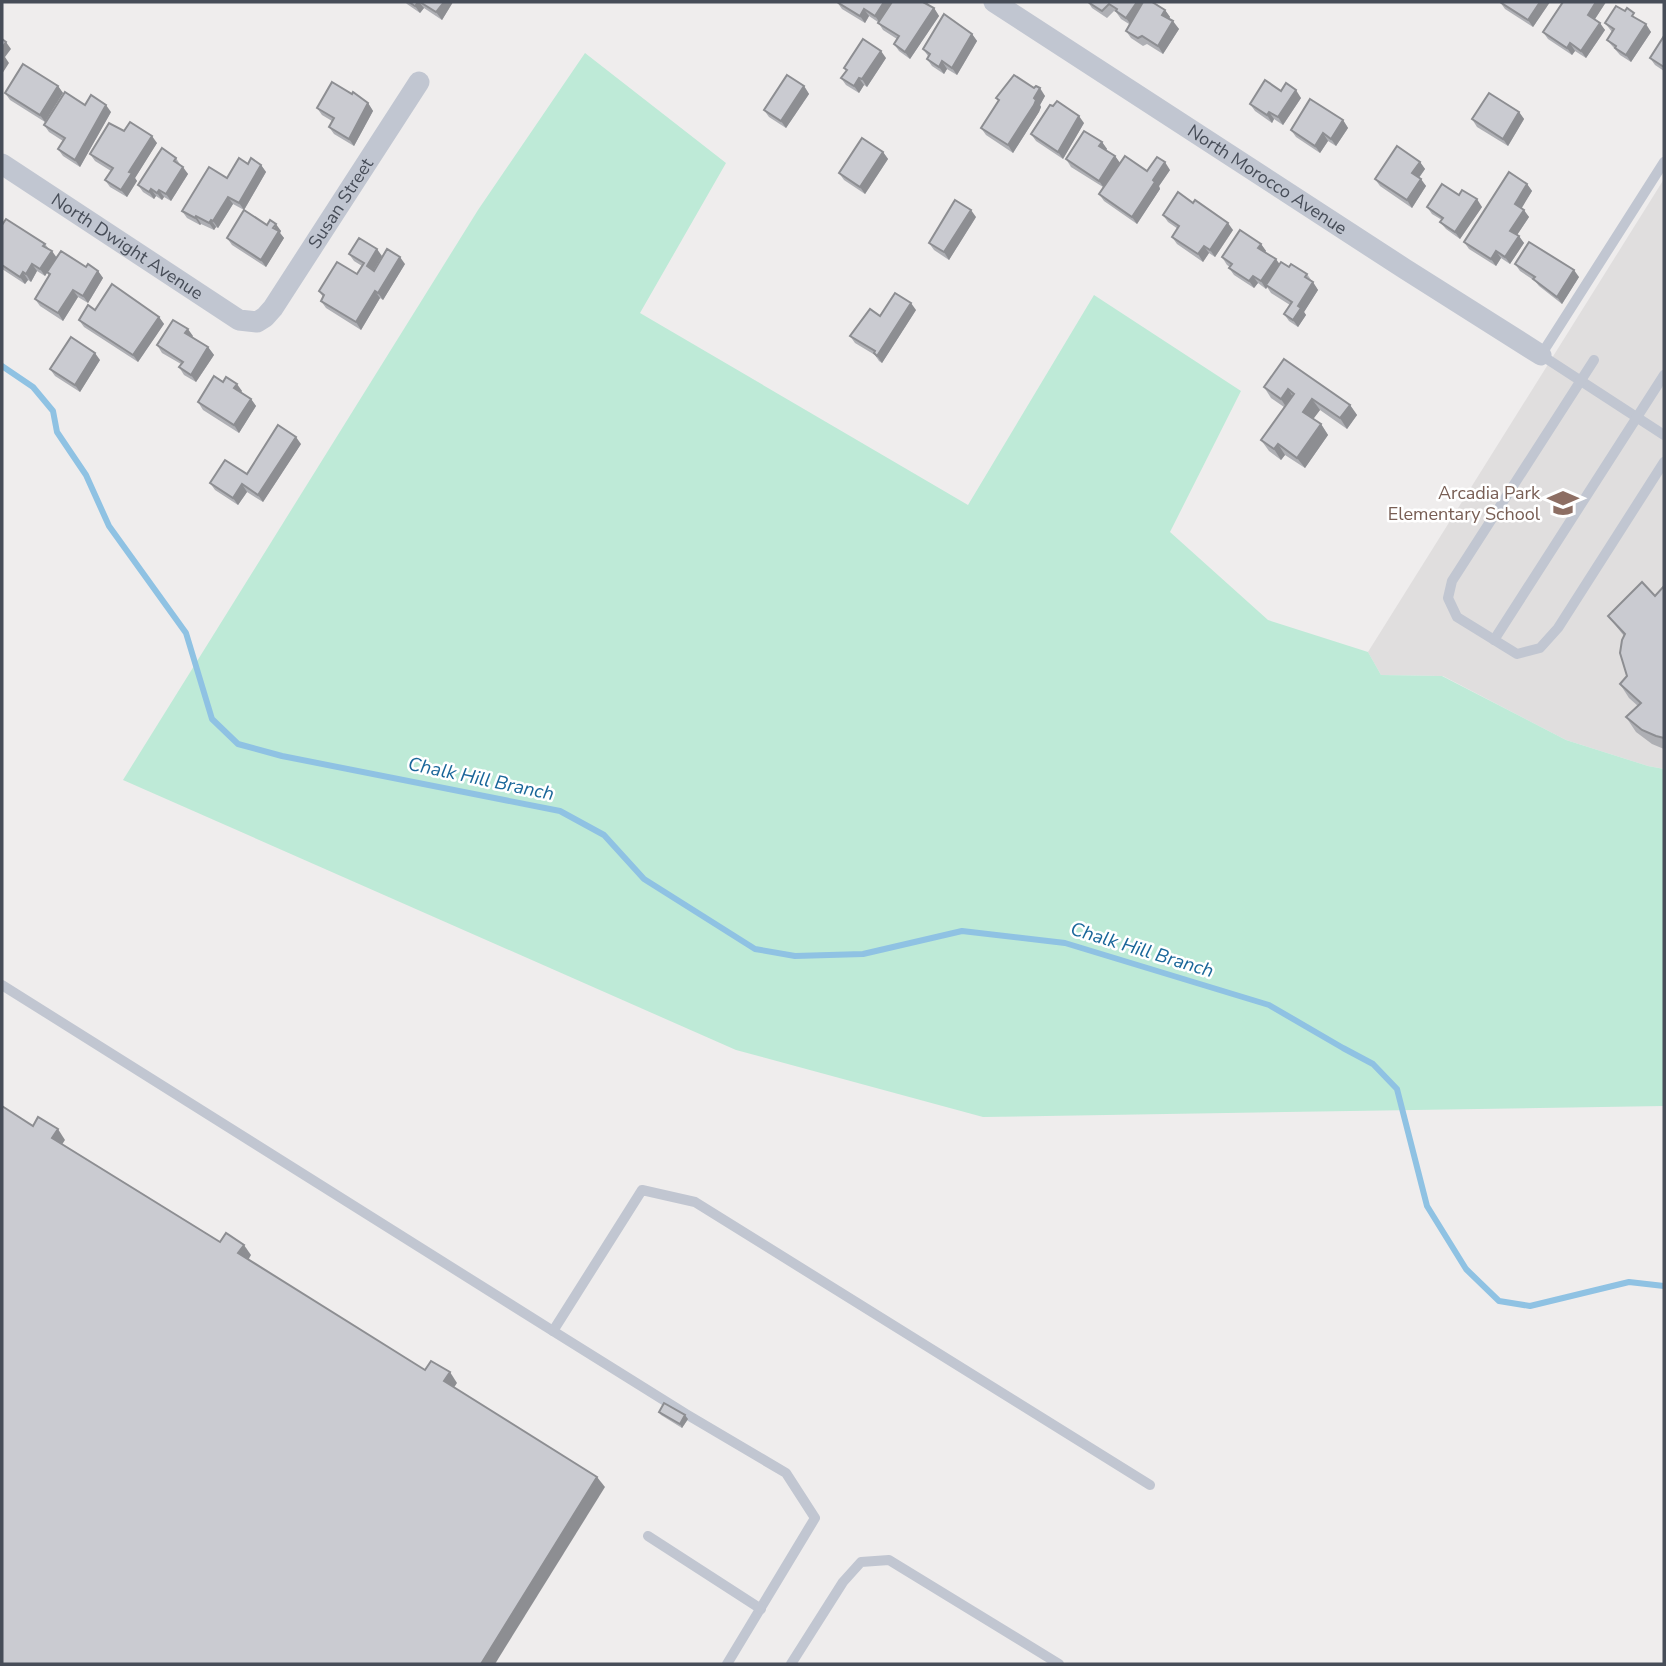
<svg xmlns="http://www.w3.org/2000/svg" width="1666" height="1666" viewBox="0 0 1666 1666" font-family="'Nunito Sans',sans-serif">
  <rect width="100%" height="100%" fill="#efeded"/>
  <!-- education -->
  <path fill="#e0dede" d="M1664 179V769L1648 766 1566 740 1443 676 1381 675 1368 652Z"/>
  <!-- green -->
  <path fill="#beead7" d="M585 53 726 163 640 313 968 505 1094 295 1241 391 1170 532 1268 620 1368 652 1381 675 1442 676 1566 740 1648 766 1664 769V1106L983 1117 736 1050 123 780 478 210Z"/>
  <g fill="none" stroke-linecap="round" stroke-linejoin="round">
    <!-- stream -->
    <path stroke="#8fc2e3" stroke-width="6" d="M2 366 33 387 53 411 57 432 86 475 109 526 186 633 212 719 238 744 282 756 560 811 604 835 644 879 755 949 795 956 863 954 962 931 1065 943 1269 1005 1343 1048 1373 1064 1397 1089 1427 1206 1466 1269 1499 1301 1530 1306 1629 1282 1664 1286"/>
    <!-- lane -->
    <g stroke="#c1c6d1" stroke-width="10">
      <path d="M1664 162 1541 355 1664 435"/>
      <path d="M1594 360 1452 581 1448 598 1457 617 1517 654 1540 648 1558 628 1664 462"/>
      <path d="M1494 640 1664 375"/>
      <path d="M2 985 553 1331 686 1414 786 1473 815 1518 727 1664"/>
      <path d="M553 1331 642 1190 695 1202 1150 1485"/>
      <path d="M648 1536 761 1609"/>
      <path d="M791 1664 843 1582 861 1562 889 1560 1059 1664"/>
    </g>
    <!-- street -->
    <g stroke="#c1c6d1" stroke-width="21">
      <path id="s1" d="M994 2 1405 269 1541 355"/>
      <path id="s2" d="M2 164 239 320 257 322 265 317 273 308 419 82"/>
    </g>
  </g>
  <!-- wall -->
  <g fill="#aeafb4">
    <path d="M405 2H453L442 20 424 8 420 13 407 4Z"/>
    <path d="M837 2H927L930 6 934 8 939 16 910 59 899 51 894 44 897 39 883 30 878 22 869 16 865 23 842 9Z"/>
    <path d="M1088 2 1165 10 1170 17 1169 19 1179 29 1163 54 1147 44 1143 46 1131 38 1126 31 1129 24 1121 19 1116 12 1114 11 1107 18 1092 8Z"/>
    <path d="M1500 2H1550L1533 27 1505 9Z"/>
    <path d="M1560 2H1606L1595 19 1605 30 1586 58 1575 51 1572 55 1548 39 1543 32 1562 3Z"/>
    <path d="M1639 20 1651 32 1631 62 1620 55 1607 40 1612 32 1605 23Z"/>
    <path d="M972 34 977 41 957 75 947 69 944 74 932 66 927 59 928 56 923 49Z"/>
    <path d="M1664 36V71L1655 65 1650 58Z"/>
    <path d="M886 58 867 87 864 85 859 93 846 85 841 78 846 71 844 68Z"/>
    <path d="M58 86 63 93 45 122 10 100 5 93Z"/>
    <path d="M804 86 809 94 786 128 769 117 764 110Z"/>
    <path d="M1034 88 1045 96 1040 105 1041 107 1039 112 1013 153 986 135 981 128 998 101 996 98Z"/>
    <path d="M1281 91 1301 98 1283 125 1274 119 1272 123 1255 111 1250 104Z"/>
    <path d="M368 103 373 111 354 146 334 134 329 127 332 121 322 115 317 108Z"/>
    <path d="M111 112 80 167 63 156 58 149 63 141 49 132 44 125Z"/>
    <path d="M1519 112 1524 119 1508 146 1477 127 1472 119Z"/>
    <path d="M1343 120 1348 128 1336 146 1328 141 1320 153 1296 137 1291 130Z"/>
    <path d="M1084 123 1063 159 1036 141 1031 134Z"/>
    <path d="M124 131 157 143 135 178 137 181 127 197 110 187 105 180 111 171 95 161 90 154Z"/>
    <path d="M1102 142 1107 149 1106 150 1115 156 1120 163 1147 171 1170 170 1159 186 1160 189 1137 224 1104 201 1099 194 1103 187 1071 167 1066 159Z"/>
    <path d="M883 152 888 159 865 194 844 180 839 173Z"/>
    <path d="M176 158 181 166 188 174 171 201 164 197 162 200 156 196 154 199 143 192 138 185Z"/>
    <path d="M1420 162 1425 169 1419 178 1426 186 1412 208 1380 186 1375 179Z"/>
    <path d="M248 164 261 165 266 172 244 210 233 204 218 228 216 227 214 230 201 224 200 225 187 218 182 211 227 178Z"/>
    <path d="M1527 184 1532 191 1521 208 1529 217 1517 235 1524 243 1510 264 1501 258 1496 266 1469 249 1464 242Z"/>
    <path d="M1459 195 1482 207 1460 239 1446 229 1440 222 1442 220 1432 214 1427 207Z"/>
    <path d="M1163 215 1233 230 1215 257 1209 253 1203 262 1177 244 1172 237 1178 229 1168 222Z"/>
    <path d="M976 217 949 260 934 250 929 243Z"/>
    <path d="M2 225 45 244 56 258 98 271 103 278 88 303 78 297 63 321 40 306 35 299 49 276 47 273 45 276 37 271 31 282 28 280 25 284 2 269Z"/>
    <path d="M267 225 281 231 280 233 284 238 266 267 232 245 227 238Z"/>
    <path d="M1261 244 1266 251 1265 252 1279 265 1289 267 1307 274 1318 290 1304 312 1306 315 1298 327 1289 321 1284 314 1290 305 1271 293 1267 287 1266 289 1258 283 1254 288 1234 275 1229 268 1230 267 1227 265 1222 257Z"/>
    <path d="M349 254 382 256 374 270 405 264 383 300 380 298 361 330 326 308 321 301 323 297 319 291 357 274 362 266 354 261Z"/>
    <path d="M1515 264 1579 277 1562 304 1539 286 1535 281 1520 271Z"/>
    <path d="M95 310 159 317 164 324 138 362 84 327 79 320Z"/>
    <path d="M916 310 882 363 879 361 875 355 855 343 850 336 880 316Z"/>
    <path d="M193 336 192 337 208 347 214 355 196 382 184 375 179 367 181 364 162 353 157 345Z"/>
    <path d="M1284 359 1350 405 1357 415 1347 429 1320 410 1313 419 1321 424 1328 435 1305 468 1285 455 1281 460 1269 451 1261 440 1284 407 1271 398 1264 387Z"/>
    <path d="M100 360 80 392 55 376 50 369Z"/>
    <path d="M223 382 242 391 241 392 251 399 256 406 239 433 203 410 198 402Z"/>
    <path d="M301 444 263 502 247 492 238 505 215 490 210 483 247 474Z"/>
    <path d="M1664 586V749L1652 744 1636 732 1626 717 1638 706 1629 698 1620 684 1627 676 1624 636 1608 616 1655 596Z"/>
    <path d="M659 1412 688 1419 682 1428 661 1415Z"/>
  </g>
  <!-- shaded-wall -->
  <g fill="#8d8e92">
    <path d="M418 2H419L424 8 420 13 415 6Z"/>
    <path d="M444 2H453L442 20 436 12Z"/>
    <path d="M884 2H893L880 23 875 16Z"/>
    <path d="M1137 2H1147L1131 25 1126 18Z"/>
    <path d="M1540 2H1550L1533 27 1528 20Z"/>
    <path d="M1596 2H1606L1593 22 1588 15Z"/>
    <path d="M934 8 939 16 910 59 905 52Z"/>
    <path d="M864 9 869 16 865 23 860 16Z"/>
    <path d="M1165 10 1170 17 1167 22 1162 15Z"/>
    <path d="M1173 21 1179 29 1163 54 1158 46Z"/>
    <path d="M1600 23 1605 30 1586 58 1581 51Z"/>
    <path d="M1646 24 1651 32 1631 62 1626 55Z"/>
    <path d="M972 34 977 41 957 75 952 68Z"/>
    <path d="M6 42 11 49 5 57 9 63 2 74V48Z"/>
    <path d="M1570 43 1575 51 1572 55 1567 48Z"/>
    <path d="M881 51 886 58 867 87 862 79Z"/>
    <path d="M942 61 947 69 944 74 939 67Z"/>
    <path d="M859 78 864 85 859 93 854 86Z"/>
    <path d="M58 86 63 93 45 122 40 115Z"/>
    <path d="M804 86 809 94 786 128 781 121Z"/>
    <path d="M1040 88 1045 96 1040 105 1041 107 1039 112 1013 153 1008 145Z"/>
    <path d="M1296 90 1301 98 1283 125 1278 117Z"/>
    <path d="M368 103 373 111 354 146 349 139Z"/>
    <path d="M106 105 111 112 80 167 75 160Z"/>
    <path d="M1269 112 1274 119 1272 123 1267 115Z"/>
    <path d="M1519 112 1524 119 1508 146 1503 139Z"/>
    <path d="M1079 116 1084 123 1063 159 1058 152Z"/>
    <path d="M1343 120 1348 128 1336 146 1331 139Z"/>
    <path d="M1323 133 1328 141 1320 153 1315 146Z"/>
    <path d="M152 136 157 143 135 178 137 181 127 197 121 190 129 172Z"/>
    <path d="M1102 142 1107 149 1104 153 1099 146Z"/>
    <path d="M883 152 888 159 865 194 860 187Z"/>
    <path d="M1115 156 1120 163 1104 188 1099 181Z"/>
    <path d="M1165 162 1170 170 1159 186 1160 189 1137 224 1132 217 1153 180Z"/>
    <path d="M1420 162 1425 169 1417 180 1412 173Z"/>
    <path d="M261 165 266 172 244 210 239 203Z"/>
    <path d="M183 167 188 174 171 201 166 194Z"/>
    <path d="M1421 179 1426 186 1412 208 1407 200Z"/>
    <path d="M1527 184 1532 191 1520 211 1515 204Z"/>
    <path d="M151 189 156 196 154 199 149 192Z"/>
    <path d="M159 190 164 197 162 200 157 193Z"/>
    <path d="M228 197 233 204 218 228 213 221Z"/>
    <path d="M1477 199 1482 207 1460 239 1455 232Z"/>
    <path d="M971 210 976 217 949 260 944 252Z"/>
    <path d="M1524 210 1529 217 1515 238 1510 231Z"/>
    <path d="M196 216 201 224 200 225 195 218Z"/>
    <path d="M211 220 216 227 214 230 209 223Z"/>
    <path d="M1228 223 1233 230 1215 257 1210 250Z"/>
    <path d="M276 224 281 231 280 233 284 238 266 267 261 260Z"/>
    <path d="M1519 236 1524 243 1510 264 1505 257Z"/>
    <path d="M1261 244 1266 251 1263 255 1258 248Z"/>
    <path d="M1204 246 1209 253 1203 262 1198 254Z"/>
    <path d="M377 249 382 256 372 273 367 266Z"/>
    <path d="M52 251 57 258 45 276 40 269Z"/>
    <path d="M1496 251 1501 258 1496 266 1491 259Z"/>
    <path d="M400 257 405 264 383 300 378 293Z"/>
    <path d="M1276 259 1281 266 1266 289 1261 281Z"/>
    <path d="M32 264 37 271 31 282 26 274Z"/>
    <path d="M1574 270 1579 277 1562 304 1557 297Z"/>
    <path d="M98 271 103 278 88 303 83 296Z"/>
    <path d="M23 272 28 280 25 284 20 277Z"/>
    <path d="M1253 276 1258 283 1254 288 1249 281Z"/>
    <path d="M1313 282 1318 290 1304 312 1306 315 1298 327 1293 320 1298 306Z"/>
    <path d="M73 290 78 297 63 321 58 313Z"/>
    <path d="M375 291 380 298 361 330 356 322Z"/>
    <path d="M911 303 916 310 882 363 877 356Z"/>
    <path d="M159 317 164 324 138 362 133 355Z"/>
    <path d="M188 329 193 336 190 340 185 333Z"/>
    <path d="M208 347 214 355 196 382 191 375Z"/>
    <path d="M95 353 100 360 80 392 75 385Z"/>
    <path d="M237 384 242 391 239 395 234 388Z"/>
    <path d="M1288 389 1295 400 1288 410 1281 399Z"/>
    <path d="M251 399 256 406 239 433 234 425Z"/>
    <path d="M1312 399 1320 410 1311 422 1303 412Z"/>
    <path d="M1350 405 1357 415 1347 429 1340 418Z"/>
    <path d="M1321 424 1328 435 1305 468 1297 458Z"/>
    <path d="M296 437 301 444 263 502 258 495Z"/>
    <path d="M1278 444 1285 455 1281 460 1274 449Z"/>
    <path d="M242 484 247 492 238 505 233 498Z"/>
    <path d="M58 1129 65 1140 59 1149 52 1138Z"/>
    <path d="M244 1245 251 1255 246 1264 238 1253Z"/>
    <path d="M450 1372 457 1383 451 1392 444 1381Z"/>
    <path d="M685 1415 688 1419 682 1428 680 1424Z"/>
    <path d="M597 1477 605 1487 495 1664H481Z"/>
  </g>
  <!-- building -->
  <g fill="#cacbd1" stroke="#8d8e92" stroke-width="2">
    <path d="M409 2H418L415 6Z"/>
    <path d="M420 2H444L436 12Z"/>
    <path d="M837 2H884L875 16 864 9 860 16Z"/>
    <path d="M892 2H923L934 8 905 52 894 44 899 36 878 23Z"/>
    <path d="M1088 2H1137L1126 18 1116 11 1117 9 1109 4 1102 11Z"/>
    <path d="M1143 2H1152L1165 10 1162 15 1173 21 1158 46 1142 36 1138 38 1126 31Z"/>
    <path d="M1500 2H1540L1528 20Z"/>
    <path d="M1563 2H1596L1588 15 1600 23 1581 51 1570 43 1567 48 1543 32Z"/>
    <path d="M1616 6 1625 11 1627 8 1634 13 1632 16 1646 24 1626 55 1615 48 1616 46 1607 40 1614 29 1605 23Z"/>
    <path d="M944 14 972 34 952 68 942 61 939 67 927 59 930 54 923 49Z"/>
    <path d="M1664 36V67L1650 58Z"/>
    <path d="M2 39 6 42 2 48Z"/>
    <path d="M863 39 881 51 862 79 859 78 854 86 841 78 847 70 844 68Z"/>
    <path d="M23 64 58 86 40 115 5 93Z"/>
    <path d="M787 75 804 86 781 121 764 110Z"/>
    <path d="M1014 75 1034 88 1036 86 1040 88 1034 98 1036 100 1034 105 1008 145 981 128 999 100 996 98Z"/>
    <path d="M1265 80 1281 91 1286 83 1296 90 1278 117 1269 112 1267 115 1250 104Z"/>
    <path d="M332 82 352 94 353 92 368 103 349 139 329 127 334 118 317 108Z"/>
    <path d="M65 92 85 105 91 95 106 105 75 160 58 149 65 138 44 125Z"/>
    <path d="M1489 93 1519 112 1503 139 1472 119Z"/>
    <path d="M1310 99 1343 120 1331 139 1323 133 1315 146 1291 130Z"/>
    <path d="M1057 101 1079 116 1058 152 1031 134 1050 105 1053 106Z"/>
    <path d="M130 122 152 136 129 172 132 173 121 190 105 180 113 168 90 154 109 123 124 131Z"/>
    <path d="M1084 131 1102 142 1099 146 1115 156 1099 181 1066 159Z"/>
    <path d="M862 138 883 152 860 187 839 173Z"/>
    <path d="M1397 146 1420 162 1412 173 1421 179 1407 200 1375 179Z"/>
    <path d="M162 148 176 158 174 161 183 167 166 194 159 190 157 193 151 189 149 192 138 185Z"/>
    <path d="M1125 156 1147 171 1157 157 1165 162 1153 180 1155 182 1132 217 1099 194Z"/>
    <path d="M239 158 248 164 251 158 261 165 239 203 228 197 213 221 211 220 209 223 196 216 195 218 182 211 209 167 227 178Z"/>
    <path d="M1509 172 1527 184 1515 204 1524 210 1510 231 1519 236 1505 257 1496 251 1491 259 1464 242Z"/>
    <path d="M1442 184 1459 195 1462 190 1477 199 1455 232 1440 222 1443 218 1427 207Z"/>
    <path d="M1178 192 1193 203 1195 200 1228 223 1210 250 1204 246 1198 254 1172 237 1179 226 1163 215Z"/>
    <path d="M955 200 971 210 944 252 929 243Z"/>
    <path d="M244 210 267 225 270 220 276 224 273 228 279 231 261 260 227 238Z"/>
    <path d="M6 219 45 244 43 246 52 251 40 269 32 264 26 274 23 272 20 277 2 265V225Z"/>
    <path d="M1240 230 1261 244 1258 248 1276 259 1261 281 1253 276 1249 281 1229 268 1232 264 1222 257Z"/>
    <path d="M359 238 377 249 367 266 374 271 387 249 400 257 378 293 375 291 356 322 321 301 324 295 319 291 337 262 357 274 364 263 349 254Z"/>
    <path d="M1529 242 1574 270 1557 297 1533 279 1535 277 1515 264Z"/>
    <path d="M61 251 86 267 88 264 98 271 83 296 73 290 58 313 35 299 50 274 47 272Z"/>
    <path d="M1281 262 1289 267 1291 264 1307 274 1305 277 1313 282 1298 306 1301 308 1293 320 1284 314 1292 302 1266 285Z"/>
    <path d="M112 284 159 317 133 355 79 320 88 305 95 310Z"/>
    <path d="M895 293 911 303 877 356 874 353 875 351 850 336 870 309 880 316Z"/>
    <path d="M173 320 188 329 185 333 208 347 191 375 179 367 183 362 157 345Z"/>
    <path d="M71 337 95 353 75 385 50 369Z"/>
    <path d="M1284 359 1350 405 1340 418 1312 399 1303 412 1321 424 1297 458 1278 444 1274 449 1261 440 1294 394 1288 389 1281 399 1264 387Z"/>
    <path d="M214 376 223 382 226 377 237 384 234 388 251 399 234 425 198 402Z"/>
    <path d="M278 425 296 437 258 495 242 484 233 498 210 483 225 460 247 474Z"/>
    <path d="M1642 582 1655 596 1664 586V738L1656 736 1642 730 1626 717 1641 703 1620 684 1627 676 1620 653 1622 640 1625 634 1608 616Z"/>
    <path d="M2 1106 33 1126 38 1117 58 1129 52 1138 220 1242 226 1233 244 1245 238 1253 425 1370 431 1361 450 1372 444 1381 597 1477 481 1664H2Z"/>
    <path d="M664 1403 685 1415 680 1424 659 1412Z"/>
  </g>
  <!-- icons -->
  <defs>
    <g id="school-bare" transform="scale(2.415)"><path d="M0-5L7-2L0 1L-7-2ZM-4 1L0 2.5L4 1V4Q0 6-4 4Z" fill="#8d6e63" stroke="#fff" stroke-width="2.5" paint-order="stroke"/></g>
  </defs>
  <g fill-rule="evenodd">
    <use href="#school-bare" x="1563" y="503"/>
  </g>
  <g text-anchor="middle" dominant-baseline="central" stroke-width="5" stroke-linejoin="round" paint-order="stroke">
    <!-- street labels -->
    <g font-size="18" fill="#474d58" stroke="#fff">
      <text stroke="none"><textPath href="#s1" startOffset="326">North Morocco Avenue</textPath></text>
      <text stroke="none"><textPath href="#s2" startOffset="448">Susan Street</textPath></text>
      <text stroke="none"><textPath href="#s2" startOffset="150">North Dwight Avenue</textPath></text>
    </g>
    <!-- education labels -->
    <g font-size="18" fill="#785e54" stroke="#fff" text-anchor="end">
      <text x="1540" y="493">Arcadia Park<tspan x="1540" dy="21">Elementary School</tspan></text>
    </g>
    <!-- water labels -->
    <g font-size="19" font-style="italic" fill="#196699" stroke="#fff">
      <text transform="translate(481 779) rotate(12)">Chalk Hill Branch</text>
      <text transform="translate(1142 950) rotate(17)">Chalk Hill Branch</text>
    </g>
  </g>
  <!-- border -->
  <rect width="1666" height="1666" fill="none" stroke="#474d58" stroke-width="7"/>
</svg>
